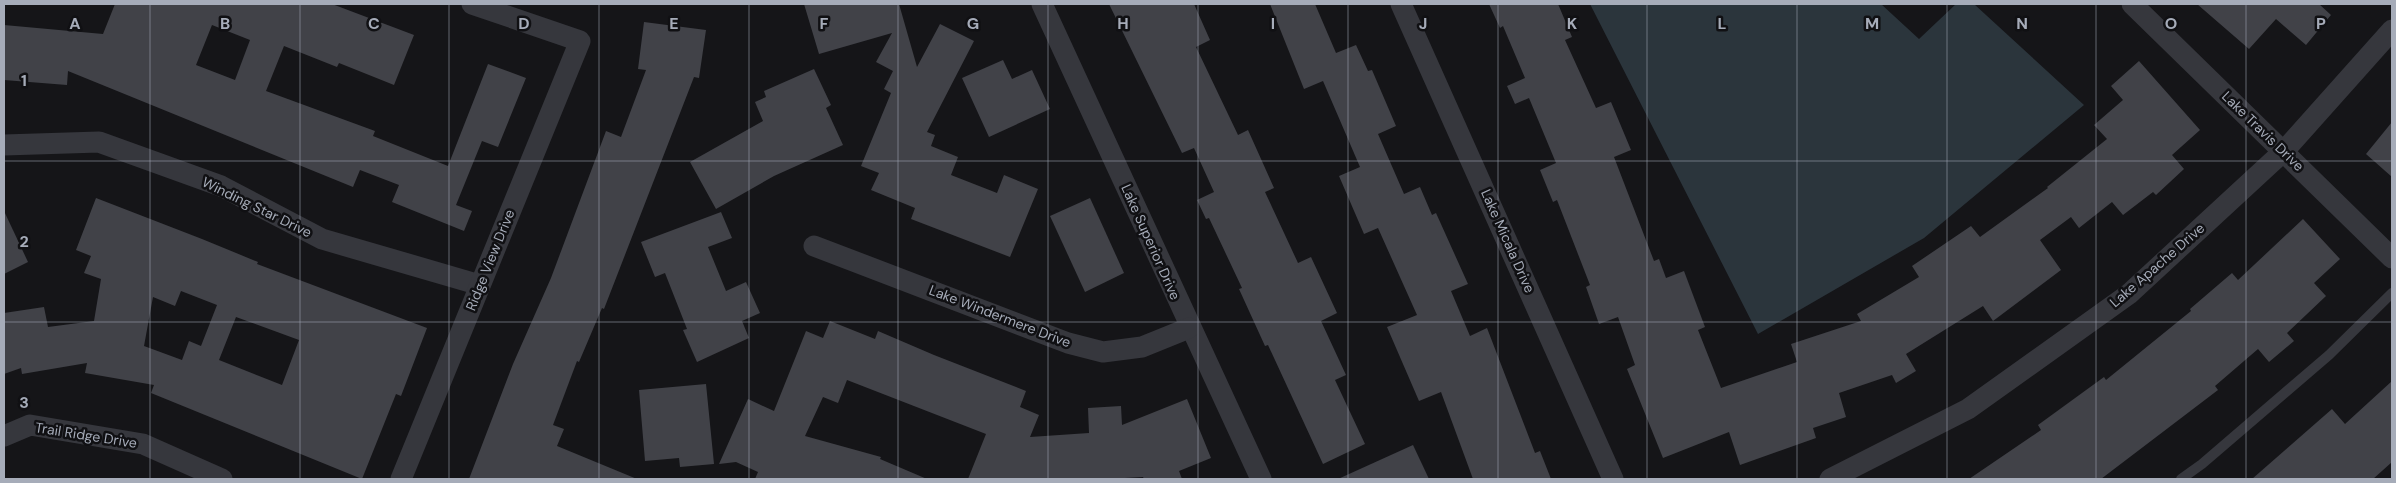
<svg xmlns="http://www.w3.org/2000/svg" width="2396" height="483" viewBox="0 0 2396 483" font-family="'DM Sans',sans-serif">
  <rect width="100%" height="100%" fill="#151518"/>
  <!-- water -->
  <path fill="#2b353c" d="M1590 4H1881L1919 39 1956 4H1974L2084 105 1924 238 1758 334Z"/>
  <!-- building -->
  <g fill="#414248" fill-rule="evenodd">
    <path d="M115 4H332L414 35 394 85 339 63 337 67 284 46 266 91 375 131 373 136 448 166 488 64 526 78 498 147 482 141 456 205 472 211 464 231 392 202 399 185 360 170 353 187 68 71 67 85 4 80V25L103 34ZM212 25 250 40 235 80 196 65Z"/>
    <path d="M804 4H899L917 67 940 24 974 41 927 132 935 135 931 146 958 157 951 175 997 193 1004 175 1038 189 1010 257 911 219 915 208 871 190 879 173 861 166 891 93 884 89 893 71 876 62 892 33 819 54Z"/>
    <path d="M1109 4H1194L1210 40 1196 47 1238 135 1248 130 1274 188 1265 192 1298 263 1311 257 1337 313 1321 321 1346 375 1335 380 1365 444 1323 464 1268 345 1265 346 1239 289 1242 288 1209 218 1206 219 1197 200 1214 192 1194 148 1182 153Z"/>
    <path d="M1270 4H1315L1336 53 1356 45 1368 71 1372 70 1396 126 1378 134 1404 194 1420 187 1432 215 1436 213 1468 284 1451 291 1470 336 1487 328 1535 453 1540 451 1551 479H1473L1441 392 1419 401 1387 327 1417 315 1378 228 1364 234 1339 176 1360 167 1323 81 1304 89Z"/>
    <path d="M1489 4H1558L1572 37 1565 40 1596 108 1611 102 1631 150 1614 157 1654 261 1659 259 1666 278 1684 271 1705 327 1698 330 1721 388 1797 362 1791 344 1861 321 1857 314 1919 277 1912 266 1971 226 1980 237 2048 188 2047 187 2107 139 2094 125 2123 100 2111 86 2139 61 2200 130 2172 155 2184 169 2156 195 2153 192 2123 215 2112 202 2079 228 2071 217 2040 240 2061 270 1993 321 1983 306 1906 354 1916 371 1896 383 1892 375 1839 393 1846 417 1813 428 1816 438 1740 465 1729 432 1663 458 1627 369 1635 365 1618 317 1599 324 1586 287 1590 285 1557 200 1553 202 1540 170 1556 163 1529 98 1515 104 1507 86 1525 78 1503 26 1500 28Z"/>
    <path d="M2197 4H2319L2331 15 2306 45 2276 19 2249 49Z"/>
    <path d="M644 22 706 30 699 78 694 77 604 309 602 308 579 362 577 361 553 425 564 429 557 446 637 479H469L513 364 551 278 606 131 621 137 646 70 638 69Z"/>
    <path d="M1003 60 1012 79 1032 70 1050 109 989 137 962 78Z"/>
    <path d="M814 69 831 105 826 108 843 145 774 176 716 209 690 162 763 121 755 102 766 97 764 91Z"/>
    <path d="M2392 122V177L2366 154Z"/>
    <path d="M96 198 202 239 258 262 257 264 427 328 401 396 396 394 362 479 151 393 154 385 85 373 87 363 22 374 21 368 4 374V313L44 307 48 327 94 321 101 279 84 273 91 256 76 250ZM181 291 217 305 201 346 189 341 182 360 144 346 153 297 175 306ZM236 317 299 340 282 385 219 360Z"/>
    <path d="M1090 198 1124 273 1085 292 1050 216Z"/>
    <path d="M4 211 28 262 4 274Z"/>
    <path d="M721 212 732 238 708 247 726 291 746 282 760 313 742 321 749 338 697 362 683 330 687 329 665 273 655 277 641 242Z"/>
    <path d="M2303 219 2340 259 2314 283 2326 296 2287 333 2294 341 2269 362 2258 349 2215 386 2218 390 2101 479H1969L2041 430 2038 425 2104 377 2106 380 2191 311 2190 309 2232 273 2238 280Z"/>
    <path d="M830 321 875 339 878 331 934 355 1026 391 1020 407 1039 415 1030 437 1089 433 1088 408 1121 406 1122 425 1187 399 1211 458 1179 471 1182 479H1144L1143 477 1107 479H968L986 434 847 380 838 403 823 397 805 436 881 457 880 459 927 479H755L758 472 736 462 719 464 748 399 774 411 806 331 823 338Z"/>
    <path d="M2392 381V462L2373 479H2252L2332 409 2345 424Z"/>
    <path d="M706 384 714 464 680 467 679 458 645 461 639 390Z"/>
    <path d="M1413 445 1429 479H1338Z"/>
  </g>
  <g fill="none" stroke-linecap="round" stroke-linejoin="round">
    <!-- service -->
    <path stroke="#36373d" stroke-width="10" d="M2181 479 2202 464 2329 355 2392 293"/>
    <!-- minor -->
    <g stroke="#36373d" stroke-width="21">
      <path d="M1042 4 1261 479"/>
      <path d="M1401 4 1613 479"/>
      <path d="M2132 4 2392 258"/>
      <path d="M4 145 99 142 221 186 322 239 480 285"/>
      <path d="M814 246 1068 343 1103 352 1142 347 1189 328"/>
      <path d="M4 436 30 425 143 444 222 479"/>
      <path d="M401 479 580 41 472 4"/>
      <path d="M1830 479 1968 409 2129 294 2284 151 2392 30"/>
    </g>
  </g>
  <!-- grid -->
  <path fill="none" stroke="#a6acb9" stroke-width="1" stroke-opacity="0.55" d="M150 4V479M300 4V479M449 4V479M599 4V479M749 4V479M898 4V479M1048 4V479M1198 4V479M1348 4V479M1498 4V479M1647 4V479M1797 4V479M1947 4V479M2096 4V479M2246 4V479M4 161H2392M4 322H2392"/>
  <g text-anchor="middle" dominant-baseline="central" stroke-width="5" stroke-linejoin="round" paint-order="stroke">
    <!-- street labels -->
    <g font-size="14" fill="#a6acb9" stroke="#101013">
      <text transform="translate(2263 131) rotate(44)">Lake Travis Drive</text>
      <text transform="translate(257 207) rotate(26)">Winding Star Drive</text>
      <text transform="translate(1508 241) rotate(66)">Lake Micala Drive</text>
      <text transform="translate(1151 242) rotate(66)">Lake Superior Drive</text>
      <text transform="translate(490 260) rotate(-68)">Ridge View Drive</text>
      <text transform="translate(2157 265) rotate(-41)">Lake Apache Drive</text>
      <text transform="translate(1000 316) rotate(21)">Lake Windermere Drive</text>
      <text transform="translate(86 435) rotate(9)">Trail Ridge Drive</text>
    </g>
  </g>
  <g font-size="16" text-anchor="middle" font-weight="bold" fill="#a6acb9" stroke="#101013" stroke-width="5" stroke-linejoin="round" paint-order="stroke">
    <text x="75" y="29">A</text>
    <text x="225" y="29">B</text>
    <text x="374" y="29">C</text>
    <text x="524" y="29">D</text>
    <text x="674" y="29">E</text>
    <text x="824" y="29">F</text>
    <text x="973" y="29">G</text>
    <text x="1123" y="29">H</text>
    <text x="1273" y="29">I</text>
    <text x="1423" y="29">J</text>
    <text x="1572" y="29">K</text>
    <text x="1722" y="29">L</text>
    <text x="1872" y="29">M</text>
    <text x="2022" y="29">N</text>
    <text x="2171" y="29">O</text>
    <text x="2321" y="29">P</text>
    <text x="24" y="86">1</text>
    <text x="24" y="247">2</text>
    <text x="24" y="408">3</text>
  </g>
  <!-- border -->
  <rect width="2396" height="483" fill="none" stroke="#a6acb9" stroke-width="10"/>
</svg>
